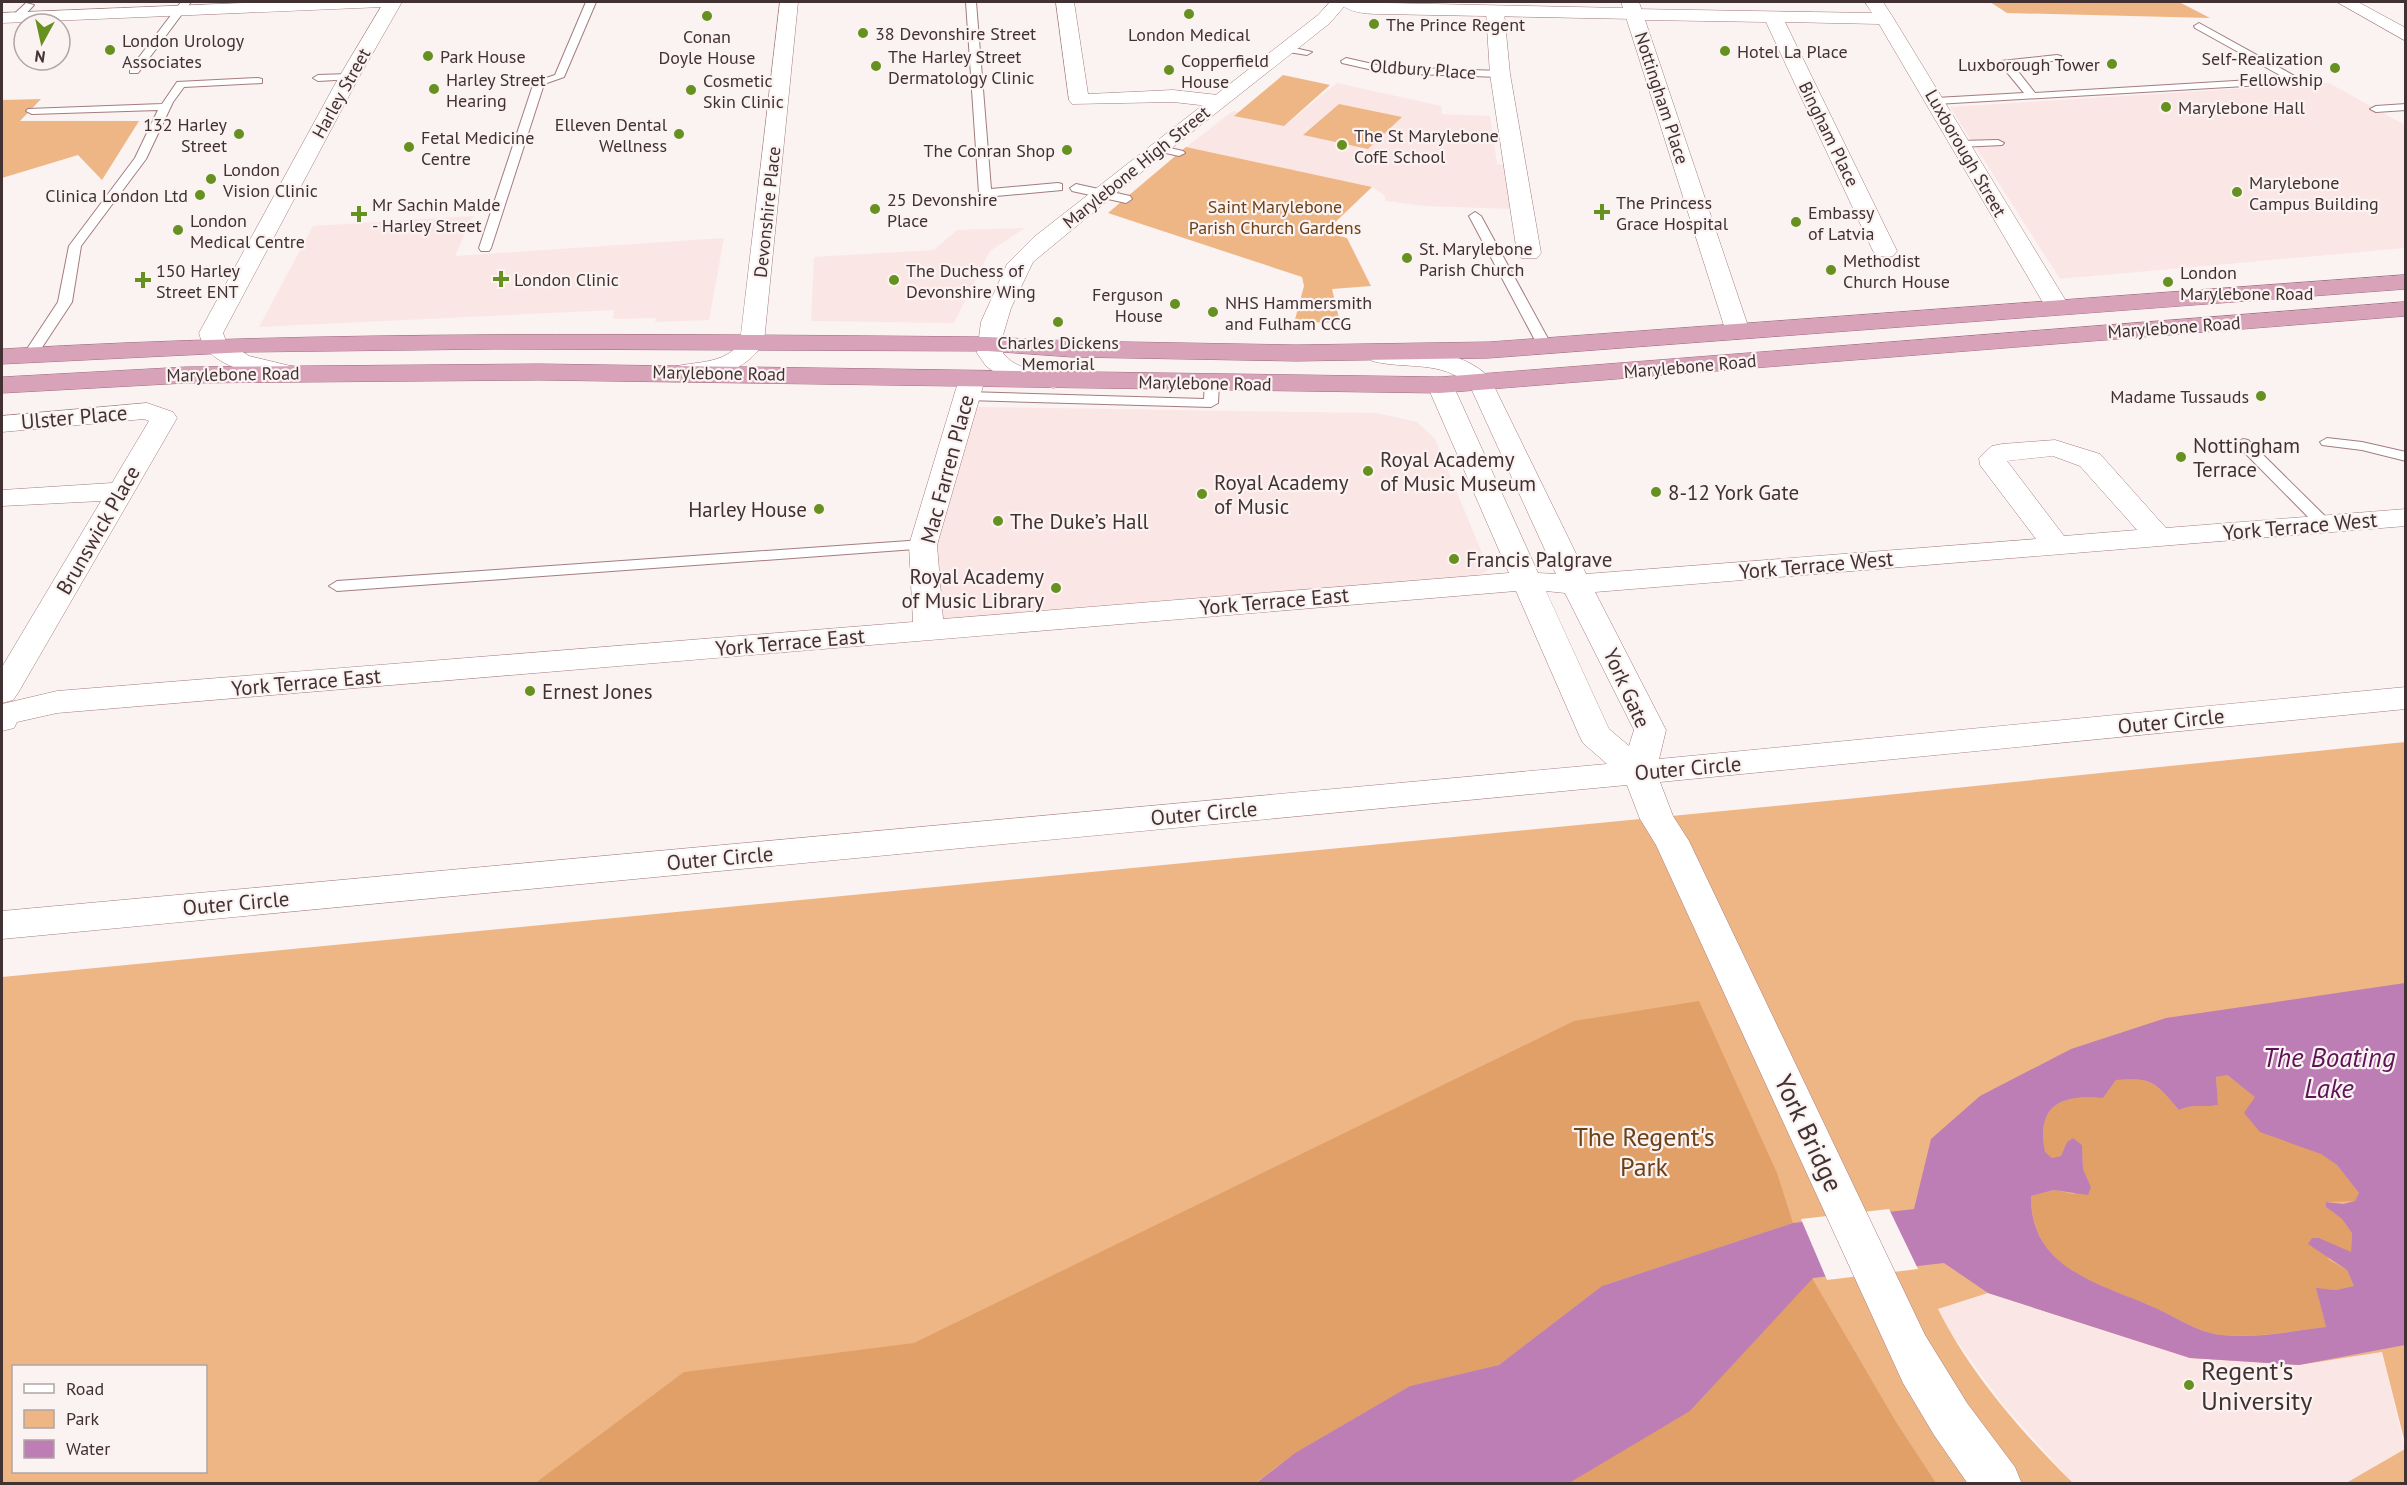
<svg xmlns="http://www.w3.org/2000/svg" width="2407" height="1485" viewBox="0 0 2407 1485" font-family="'PT Sans',sans-serif">
  <rect width="100%" height="100%" fill="#fbf2f2"/>
  <!-- built -->
  <g fill="#fbe6e6">
    <path d="M1337 83 1441 106 1442 114 1490 116 1497 164 1504 165 1512 209 1425 206 1386 201 1384 195 1372 187 1186 147 1233 111 1288 123Z"/>
    <path d="M2329 83 2405 125V248L2060 279 1950 107Z"/>
    <path d="M473 216 455 256 724 238 709 320 655 322 656 318 613 319 614 310 259 327 313 226Z"/>
    <path d="M1025 228 990 251 954 323 811 321 814 257 934 250 957 230Z"/>
    <path d="M977 407 1376 413 1417 422 1435 439 1489 570 1468 580 942 622 933 548 966 421Z"/>
    <path d="M1988 1293 2190 1358 2299 1365 2382 1352 2405 1449 2346 1483H2073L2003 1405 1948 1329 1938 1309Z"/>
  </g>
  <!-- green -->
  <g fill="#efb685" fill-rule="evenodd">
    <path d="M1990 2H2179L2210 18 2007 13Z"/>
    <path d="M1283 75 1330 85 1284 126 1234 116Z"/>
    <path d="M41 99 20 121H139L102 180 78 155 2 178V100Z"/>
    <path d="M1339 104 1402 117 1368 149 1303 135Z"/>
    <path d="M1186 147 1372 187 1325 232 1347 238 1371 286 1332 289 1340 322 1294 323 1304 286 1302 277 1108 213Z"/>
    <path d="M2405 742V1443L2382 1352 2299 1365 2190 1358 1988 1293 1938 1309C1970 1373 2022 1433 2073 1483L2 1484V977L1847 799ZM14 1366H206V1472H14Z"/>
    <path d="M2405 1449V1483H2346Z"/>
  </g>
  <!-- forest -->
  <g fill="#e0a068">
    <path d="M1699 1001 1777 1173 1793 1223 1602 1286 1499 1365 1410 1386 1295 1453 1255 1483 534 1484 684 1372 914 1343 1574 1021Z"/>
    <path d="M2226 1075 2256 1097 2298 1144 2321 1154 2337 1165 2359 1193 2355 1201 2326 1202V1207L2342 1219 2352 1233 2351 1253 2319 1238 2329 1260 2347 1270 2354 1286 2336 1290 2328 1289 2319 1300 2326 1327C2292 1331 2255 1338 2221 1335 2197 1332 2175 1316 2153 1307 2098 1283 2031 1270 2031 1196L2055 1190 2073 1194 2091 1187 2083 1169 2082 1145 2073 1138 2067 1142 2061 1156 2052 1158 2045 1153C2036 1106 2060 1094 2103 1098L2116 1080C2154 1077 2154 1083 2179 1110 2192 1103 2203 1108 2218 1105L2216 1077Z"/>
    <path d="M1812 1278 1896 1422 1936 1483 1553 1484 1690 1411Z"/>
  </g>
  <!-- water -->
  <path fill="#bc7eb4" fill-rule="evenodd" d="M2405 983V1345L2299 1365 2190 1358 1988 1293 1944 1263 1813 1278 1690 1411 1569 1483 1255 1484 1295 1453 1410 1386 1499 1365 1602 1286 1793 1223 1914 1209 1931 1139 1980 1096 2071 1049 2166 1018ZM2227 1075 2255 1097 2244 1113 2260 1132 2321 1154 2337 1165 2359 1193 2355 1201 2343 1204 2326 1202V1207L2342 1219 2352 1233 2351 1252 2319 1238H2312L2308 1244 2347 1270 2354 1286 2336 1290 2316 1288 2326 1327C2292 1331 2255 1339 2221 1335 2196 1332 2175 1316 2153 1307 2099 1283 2030 1269 2031 1196L2054 1190 2088 1195 2091 1187 2083 1169 2082 1145 2073 1138 2067 1142 2061 1156 2052 1158 2045 1152C2036 1106 2060 1094 2103 1098L2116 1080C2154 1077 2155 1083 2179 1110 2193 1103 2203 1108 2218 1105L2216 1077Z"/>
  <!-- pier -->
  <path fill="#fbf2f2" d="M1889 1209 1918 1269 1827 1280 1801 1219Z"/>
  <g fill="none" stroke-linecap="round" stroke-linejoin="round">
    <!-- service casing -->
    <g stroke="#a47c7e" stroke-width="2">
      <g id="service">
        <path d="M181 2H191L138 73H130V69Z"/>
        <path d="M586 2H596L564 77 544 84 491 248 489 251H481L479 248 534 82 555 75Z"/>
        <path d="M966 2H976L991 189 1058 183 1062 184V190L985 197 979 193Z"/>
        <path d="M26 3 34 5 20 20H12V16Z"/>
        <path d="M2199 23 2302 80 2297 83 1936 104 1931 101 1936 98 2024 93 2001 65V61L2057 55 2061 56V60L2013 65 2035 93 2285 78 2195 28 2194 26Z"/>
        <path d="M1286 46 1312 52 1307 55 1282 51 1281 49Z"/>
        <path d="M1346 58 1386 67 1500 71 1505 74 1500 77 1386 73 1342 63 1341 61Z"/>
        <path d="M349 74 354 77 353 79 318 81 313 78 318 75Z"/>
        <path d="M258 78 262 79V83L184 87 173 102 146 159 81 246 72 302 35 358H25L23 355 58 302 69 246 135 158 158 110 32 114 26 111 28 109 162 104 177 82Z"/>
        <path d="M2406 104V110L2376 112 2370 109 2376 106Z"/>
        <path d="M1998 140 2004 143 2002 145 1960 147 1954 144 1960 141Z"/>
        <path d="M1157 145 1183 151 1185 153 1179 156 1153 150V146Z"/>
        <path d="M1076 184 1130 196 1132 199 1126 203 1072 191 1070 188Z"/>
        <path d="M1475 212 1481 216 1552 346 1550 349 1545 350 1538 346 1469 216Z"/>
        <path d="M1212 379 1219 383 1218 403 1211 407 967 400 960 396 967 392 1204 399 1205 383Z"/>
        <path d="M2327 438 2362 442 2406 452V461L2362 450 2322 445 2320 442Z"/>
        <path d="M2243 439 2248 440 2330 521 2332 524 2330 527H2318L2238 446 2236 443Z"/>
        <path d="M923 540 931 545 929 548 337 591 329 586 337 581Z"/>
      </g>
    </g>
    <!-- minor casing -->
    <g stroke="#a47c7e" stroke-width="1">
      <g id="minor">
        <path d="M265 2H391L382 7 2 23V13Z"/>
        <path d="M1056 2H1074L1088 94 1173 90 1218 95 1225 97 1228 101 1225 105 1218 107 1173 102 1072 104 1069 100Z"/>
        <path d="M1865 2H1883L1894 19 2069 306 2066 311 2057 313 2048 311 2045 306 1879 24 1785 22 1897 251 1893 256H1877L1873 251 1766 22 1645 20 1750 332 1747 337 1738 339 1729 337 1726 332 1625 14 1634 9 1872 13Z"/>
        <path d="M2337 2H2358L2406 28V41Z"/>
        <path d="M1495 7 1504 12 1510 74 1541 253 1537 258H1521L1517 253 1490 74 1486 12Z"/>
        <path d="M1381 348C1419 350 1461 349 1490 378L1586 574 2036 539 1980 465 1979 458 1992 446 2002 444 2055 440 2100 454 2166 528 2406 509V526L1595 592 1666 730 1659 759 2406 687V709L1660 782 1673 816 1689 841 1925 1335 1967 1403 2015 1467 2022 1484H1968L1934 1435 1903 1383 1656 845 1640 819 1627 785 2 939V911L1607 764 1583 743 1579 735 1516 591 57 713 17 722 14 728 2 731V704L57 691 913 622 909 545 959 379 963 374 972 371 981 374 985 379 937 545 943 619 1509 573 1427 385 1431 380 1440 377 1449 380 1453 385 1538 573 1556 574 1470 386C1442 359 1406 370 1372 361L1368 356 1372 351ZM2053 456 2080 466 2137 530 2064 536 2007 461ZM1546 591 1565 593 1634 730 1629 746 1609 729Z"/>
        <path d="M147 403 173 412 177 418 18 693 13 700 2 703V667L101 501 2 506V490L112 483 149 421 144 419 2 432V416Z"/>
      </g>
    </g>
    <!-- tertiary casing -->
    <g stroke="#a47c7e" stroke-width="1">
      <g id="tertiary">
        <path d="M384 2H402L359 77 223 333 226 341 249 356 299 368 303 373 299 378 290 381C258 373 208 370 199 333L339 77Z"/>
        <path d="M780 2H798L764 342C748 371 705 385 673 377L669 372 673 367C695 361 726 365 740 342Z"/>
        <path d="M1330 2H1348L1330 23 1154 162 1033 262 1011 308 1003 335V353C1017 372 1042 369 1063 375L1067 380 1063 385 1054 388 1036 385 1000 376 986 366 977 353 981 322 1007 264 1034 237 1318 15Z"/>
      </g>
    </g>
    <!-- secondary casing -->
    <g stroke="#a47c7e" stroke-width="1">
      <path id="secondary" d="M1339 2 1623 8 1621 2H1639L1643 14 1634 19 1380 14C1367 14 1348 13 1339 2Z"/>
    </g>
    <!-- trunk casing -->
    <g stroke="#9e6c7d" stroke-width="1">
      <g id="trunk">
        <path d="M2406 275V289L1489 358 1296 361 1072 357 987 351 494 349 248 352 2 364V349C330 330 658 334 987 337L1072 341 1296 345 1489 342Z"/>
        <path d="M2406 302V316L1440 393 539 380 186 383 2 393V377L186 367 539 364 1440 377Z"/>
      </g>
    </g>
    <!-- service -->
    <use href="#service" fill="#fff" fill-rule="evenodd"/>
    <!-- minor -->
    <use href="#minor" fill="#fff" fill-rule="evenodd"/>
    <!-- tertiary -->
    <use href="#tertiary" fill="#fff" fill-rule="evenodd"/>
    <!-- secondary -->
    <use href="#secondary" fill="#fff" fill-rule="evenodd"/>
    <!-- trunk -->
    <use href="#trunk" fill="#d8a2b8" fill-rule="evenodd"/>
  </g>
  <!-- markers -->
  <g fill="#669020" stroke="#fbf2f2" stroke-width="2">
    <circle cx="1189" cy="14" r="6"/>
    <circle cx="707" cy="16" r="6"/>
    <circle cx="1374" cy="24" r="6"/>
    <circle cx="863" cy="33" r="6"/>
    <circle cx="110" cy="50" r="6"/>
    <circle cx="1725" cy="51" r="6"/>
    <circle cx="428" cy="56" r="6"/>
    <circle cx="2112" cy="64" r="6"/>
    <circle cx="876" cy="66" r="6"/>
    <circle cx="2335" cy="68" r="6"/>
    <circle cx="1169" cy="70" r="6"/>
    <circle cx="434" cy="89" r="6"/>
    <circle cx="691" cy="90" r="6"/>
    <circle cx="2166" cy="107" r="6"/>
    <circle cx="239" cy="134" r="6"/>
    <circle cx="679" cy="134" r="6"/>
    <circle cx="1342" cy="145" r="6"/>
    <circle cx="409" cy="147" r="6"/>
    <circle cx="1067" cy="150" r="6"/>
    <circle cx="211" cy="179" r="6"/>
    <circle cx="2237" cy="192" r="6"/>
    <circle cx="200" cy="195" r="6"/>
    <circle cx="875" cy="209" r="6"/>
    <path d="M1599 203h6v6h6v6h-6v6h-6v-6h-6v-6h6z"/>
    <path d="M356 205h6v6h6v6h-6v6h-6v-6h-6v-6h6z"/>
    <circle cx="1796" cy="222" r="6"/>
    <circle cx="178" cy="230" r="6"/>
    <circle cx="1407" cy="258" r="6"/>
    <circle cx="1831" cy="270" r="6"/>
    <path d="M498 270h6v6h6v6h-6v6h-6v-6h-6v-6h6z"/>
    <path d="M140 271h6v6h6v6h-6v6h-6v-6h-6v-6h6z"/>
    <circle cx="894" cy="280" r="6"/>
    <circle cx="2168" cy="282" r="6"/>
    <circle cx="1175" cy="304" r="6"/>
    <circle cx="1213" cy="312" r="6"/>
    <circle cx="1058" cy="322" r="6"/>
    <circle cx="2261" cy="396" r="6"/>
    <circle cx="2181" cy="457" r="6"/>
    <circle cx="1368" cy="471" r="6"/>
    <circle cx="1656" cy="492" r="6"/>
    <circle cx="1202" cy="494" r="6"/>
    <circle cx="819" cy="509" r="6"/>
    <circle cx="998" cy="521" r="6"/>
    <circle cx="1454" cy="559" r="6"/>
    <circle cx="1056" cy="588" r="6"/>
    <circle cx="530" cy="691" r="6"/>
    <circle cx="2189" cy="1385" r="6"/>
  </g>
  <g text-anchor="middle" dominant-baseline="central" stroke-width="4.5" stroke-linejoin="round" paint-order="stroke">
    <!-- far-poi labels -->
    <g font-size="18" fill="#423132" stroke="#fbf2f2" text-anchor="start">
      <text x="1386" y="24">The Prince Regent</text>
      <text x="875" y="33">38 Devonshire Street</text>
      <text x="1189" y="34" text-anchor="middle">London Medical</text>
      <text x="707" y="36" text-anchor="middle">Conan<tspan x="707" dy="21">Doyle House</tspan></text>
      <text x="122" y="40">London Urology<tspan x="122" dy="21">Associates</tspan></text>
      <text x="1737" y="51">Hotel La Place</text>
      <text x="440" y="56">Park House</text>
      <text x="888" y="56">The Harley Street<tspan x="888" dy="21">Dermatology Clinic</tspan></text>
      <text x="2323" y="58" text-anchor="end">Self-Realization<tspan x="2323" dy="21">Fellowship</tspan></text>
      <text x="1181" y="60">Copperfield<tspan x="1181" dy="21">House</tspan></text>
      <text x="2100" y="64" text-anchor="end">Luxborough Tower</text>
      <text x="446" y="79">Harley Street<tspan x="446" dy="21">Hearing</tspan></text>
      <text x="703" y="80">Cosmetic<tspan x="703" dy="21">Skin Clinic</tspan></text>
      <text x="2178" y="107">Marylebone Hall</text>
      <text x="227" y="124" text-anchor="end">132 Harley<tspan x="227" dy="21">Street</tspan></text>
      <text x="667" y="124" text-anchor="end">Elleven Dental<tspan x="667" dy="21">Wellness</tspan></text>
      <text x="1354" y="135">The St Marylebone<tspan x="1354" dy="21">CofE School</tspan></text>
      <text x="421" y="137">Fetal Medicine<tspan x="421" dy="21">Centre</tspan></text>
      <text x="1055" y="150" text-anchor="end">The Conran Shop</text>
      <text x="223" y="169">London<tspan x="223" dy="21">Vision Clinic</tspan></text>
      <text x="2249" y="182">Marylebone<tspan x="2249" dy="21">Campus Building</tspan></text>
      <text x="188" y="195" text-anchor="end">Clinica London Ltd</text>
      <text x="887" y="199">25 Devonshire<tspan x="887" dy="21">Place</tspan></text>
      <text x="1616" y="202">The Princess<tspan x="1616" dy="21">Grace Hospital</tspan></text>
      <text x="372" y="204">Mr Sachin Malde<tspan x="372" dy="21">- Harley Street</tspan></text>
      <text x="1808" y="212">Embassy<tspan x="1808" dy="21">of Latvia</tspan></text>
      <text x="190" y="220">London<tspan x="190" dy="21">Medical Centre</tspan></text>
      <text x="1419" y="248">St. Marylebone<tspan x="1419" dy="21">Parish Church</tspan></text>
      <text x="1843" y="260">Methodist<tspan x="1843" dy="21">Church House</tspan></text>
      <text x="156" y="270">150 Harley<tspan x="156" dy="21">Street ENT</tspan></text>
      <text x="906" y="270">The Duchess of<tspan x="906" dy="21">Devonshire Wing</tspan></text>
      <text x="2180" y="272">London<tspan x="2180" dy="21">Marylebone Road</tspan></text>
      <text x="514" y="279">London Clinic</text>
      <text x="1163" y="294" text-anchor="end">Ferguson<tspan x="1163" dy="21">House</tspan></text>
      <text x="1225" y="302">NHS Hammersmith<tspan x="1225" dy="21">and Fulham CCG</tspan></text>
      <text x="1058" y="342" text-anchor="middle">Charles Dickens<tspan x="1058" dy="21">Memorial</tspan></text>
      <text x="2249" y="396" text-anchor="end">Madame Tussauds</text>
    </g>
    <!-- far-street labels -->
    <g font-size="18" fill="#423132" stroke="#fbf2f2">
      <text transform="translate(1423 69) rotate(4)">Oldbury Place</text>
      <text transform="translate(341 93) rotate(-61)">Harley Street</text>
      <text transform="translate(1662 98) rotate(72)">Nottingham Place</text>
      <text transform="translate(1829 134) rotate(64)">Bingham Place</text>
      <text transform="translate(1966 153) rotate(60)">Luxborough Street</text>
      <text transform="translate(1136 167) rotate(-39)">Marylebone High Street</text>
      <text transform="translate(767 212) rotate(-84)">Devonshire Place</text>
      <text transform="translate(2174 327) rotate(-4)">Marylebone Road</text>
      <text transform="translate(1690 366) rotate(-5)">Marylebone Road</text>
      <text transform="translate(719 373) rotate(1)">Marylebone Road</text>
      <text transform="translate(233 374) rotate(-1)">Marylebone Road</text>
      <text transform="translate(1205 383) rotate(1)">Marylebone Road</text>
    </g>
    <!-- far-park labels -->
    <g font-size="18" fill="#6c4117" stroke="#fbf2f2">
      <text x="1275" y="206">Saint Marylebone<tspan x="1275" dy="21">Parish Church Gardens</tspan></text>
    </g>
    <!-- street labels -->
    <g font-size="21" fill="#423132" stroke="#fbf2f2">
      <text transform="translate(74 417) rotate(-5)">Ulster Place</text>
      <text transform="translate(947 469) rotate(-75)">Mac Farren Place</text>
      <text transform="translate(2300 526) rotate(-5)">York Terrace West</text>
      <text transform="translate(98 530) rotate(-60)">Brunswick Place</text>
      <text transform="translate(1816 565) rotate(-5)">York Terrace West</text>
      <text transform="translate(1274 601) rotate(-5)">York Terrace East</text>
      <text transform="translate(790 642) rotate(-5)">York Terrace East</text>
      <text transform="translate(306 682) rotate(-5)">York Terrace East</text>
      <text transform="translate(1627 688) rotate(66)">York Gate</text>
      <text transform="translate(2171 721) rotate(-6)">Outer Circle</text>
      <text transform="translate(1688 768) rotate(-5)">Outer Circle</text>
      <text transform="translate(1204 813) rotate(-5)">Outer Circle</text>
      <text transform="translate(720 858) rotate(-5)">Outer Circle</text>
      <text transform="translate(236 903) rotate(-5)">Outer Circle</text>
    </g>
    <!-- poi labels -->
    <g font-size="21" fill="#423132" stroke="#fbf2f2" text-anchor="start">
      <text x="2193" y="445">Nottingham<tspan x="2193" dy="24">Terrace</tspan></text>
      <text x="1380" y="459">Royal Academy<tspan x="1380" dy="24">of Music Museum</tspan></text>
      <text x="1214" y="482">Royal Academy<tspan x="1214" dy="24">of Music</tspan></text>
      <text x="1668" y="492">8-12 York Gate</text>
      <text x="807" y="509" text-anchor="end">Harley House</text>
      <text x="1010" y="521">The Duke’s Hall</text>
      <text x="1466" y="559">Francis Palgrave</text>
      <text x="1044" y="576" text-anchor="end">Royal Academy<tspan x="1044" dy="24">of Music Library</tspan></text>
      <text x="542" y="691">Ernest Jones</text>
    </g>
    <!-- near-street labels -->
    <g font-size="26" fill="#423132" stroke="#fbf2f2">
      <text transform="translate(1809 1133) rotate(65)">York Bridge</text>
    </g>
    <!-- near-park labels -->
    <g font-size="26" fill="#6c4117" stroke="#fbf2f2">
      <text x="1644" y="1136">The Regent's<tspan x="1644" dy="30">Park</tspan></text>
    </g>
    <!-- near-poi labels -->
    <g font-size="26" fill="#423132" stroke="#fbf2f2" text-anchor="start">
      <text x="2201" y="1370">Regent's<tspan x="2201" dy="30">University</tspan></text>
    </g>
    <!-- near-water labels -->
    <g font-size="27" font-style="italic" fill="#5e1258" stroke="#fbf2f2">
      <text x="2329" y="1057">The Boating<tspan x="2329" dy="31">Lake</tspan></text>
    </g>
  </g>
  <!-- border -->
  <rect width="2407" height="1485" fill="none" stroke="#423132" stroke-width="6"/>
  <!-- legend -->
  <rect x="12" y="1365" width="195" height="108" fill="#fbf2f2" stroke="#b1a5a5" stroke-width="1.5"/>
  <rect x="24" y="1384" width="30" height="9" fill="#ffffff" stroke="#b1a5a5" stroke-width="1.5"/>
  <text x="66" y="1395" font-size="18" fill="#423132">Road</text>
  <rect x="24" y="1410" width="30" height="18" fill="#efb685" stroke="#b1a5a5" stroke-width="1.5"/>
  <text x="66" y="1425" font-size="18" fill="#423132">Park</text>
  <rect x="24" y="1440" width="30" height="18" fill="#bc7eb4" stroke="#b1a5a5" stroke-width="1.5"/>
  <text x="66" y="1455" font-size="18" fill="#423132">Water</text>
  <!-- north arrow -->
  <g transform="translate(42 42) rotate(188)"><circle r="28" fill="#fbf2f2" stroke="#b1a5a5" stroke-width="1.5"/>
  <path d="M0-4.5L10 22L0 15L-10 22Z" fill="#669020"/>
  <text y="-9" font-size="16" font-weight="bold" text-anchor="middle" fill="#423132">N</text>
  </g>
</svg>
